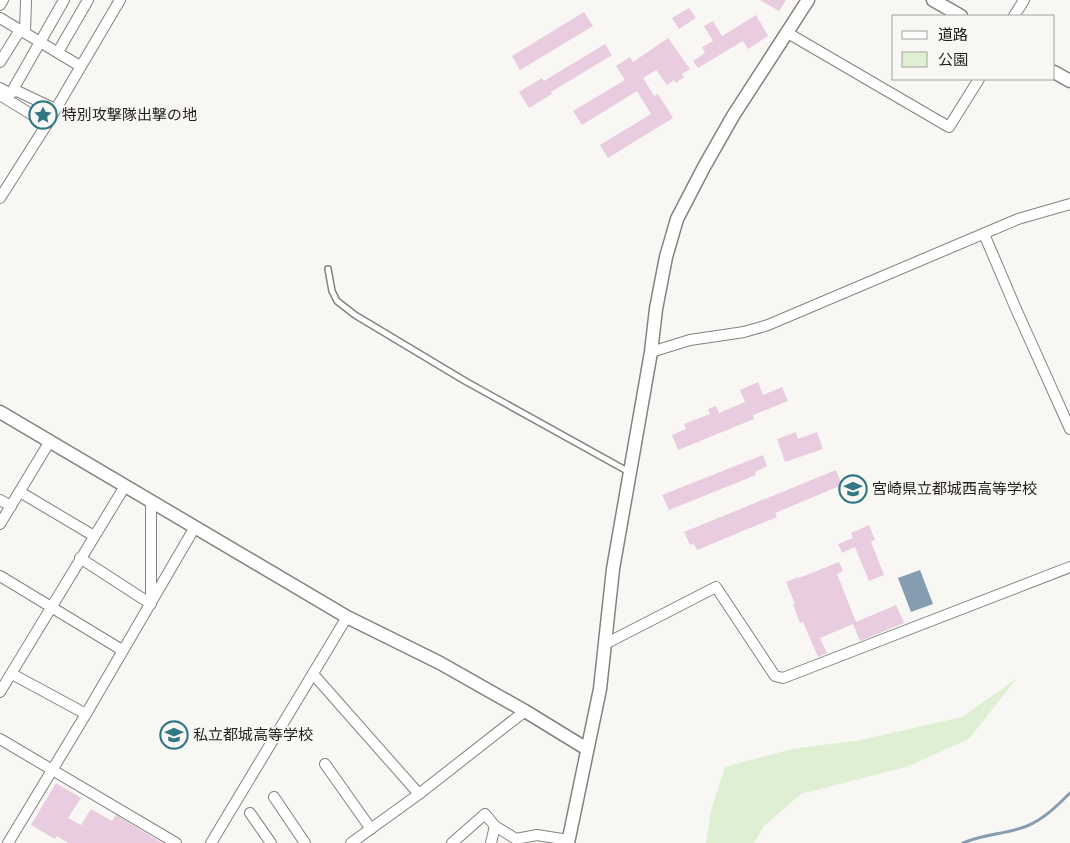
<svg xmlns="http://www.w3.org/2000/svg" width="1070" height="843" viewBox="0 0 1070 843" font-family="'Fira Sans Condensed','Noto Sans JP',sans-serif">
  <rect width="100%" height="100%" fill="#f9f7f4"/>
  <!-- green -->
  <path fill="#dfefd4" d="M1016 679 969 739 906 767 801 794 764 826 754 843H706L711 810 725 767 792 749 861 740 962 717Z"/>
  <!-- water -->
  <path fill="#859cb1" d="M920 570 933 604 911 612 898 578Z"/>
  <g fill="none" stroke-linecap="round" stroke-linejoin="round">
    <!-- stream -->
    <path stroke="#859cb1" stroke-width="3" d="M963 843C984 834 1007 834 1027 826 1044 819 1058 805 1070 793"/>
  </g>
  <!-- building -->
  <g fill="#e9ccdf">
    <path d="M760 0H786L779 11Z"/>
    <path d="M689 8 696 18 679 29 672 18Z"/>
    <path d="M584 12 593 26 520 70 512 56Z"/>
    <path d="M756 15 768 36 748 49 743 41 698 68 693 61 705 53 702 47 713 41 704 26 713 21 722 36Z"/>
    <path d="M668 38 690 69 682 74 684 77 676 83 674 80 667 85 656 70 643 78 654 96 658 94 673 118 608 158 600 145 651 114 637 91 582 125 573 111 625 80 616 66 630 57 633 62Z"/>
    <path d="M605 44 612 55 551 92 552 94 529 108 519 92 542 78 544 81Z"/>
    <path d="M758 382 763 395 782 387 788 401 753 415 754 419 678 450 672 435 686 429 684 424 710 414 708 409 716 406 719 413 745 402 740 390Z"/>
    <path d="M796 432 798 439 817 432 823 449 785 462 777 439Z"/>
    <path d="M763 455 767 466 755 472 756 475 669 510 662 495Z"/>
    <path d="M836 470 842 485 775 513 777 517 697 550 694 544 690 545 684 532Z"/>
    <path d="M869 525 875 540 871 542 884 575 869 581 855 547 842 553 838 544 853 538 851 533Z"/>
    <path d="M839 562 843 571 837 574 856 622 896 605 904 623 860 641 853 624 820 638 827 653 818 657 803 622 800 623 793 605 795 604 786 582 798 577 799 578Z"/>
    <path d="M56 783 81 798 68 818 81 825 91 809 112 821 116 815 162 843H68L57 836 55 839 31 825Z"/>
  </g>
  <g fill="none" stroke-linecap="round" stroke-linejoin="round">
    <!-- service casing -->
    <g stroke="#84827f" stroke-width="8">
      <path id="service" d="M328 269 332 291 337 301 355 315 465 381 629 472"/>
    </g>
    <!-- minor casing -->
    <g stroke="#84827f" stroke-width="12">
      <g id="minor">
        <path d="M0 5 3 0"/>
        <path d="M1014 16 1024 0"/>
        <path d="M0 18 80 66"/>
        <path d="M786 32 949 127 979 79"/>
        <path d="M25 33 26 0"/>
        <path d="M58 52 88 0"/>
        <path d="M0 62 20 30"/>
        <path d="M0 88 9 93 17 91 55 109"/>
        <path d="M11 93 64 0"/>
        <path d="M0 95 47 124"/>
        <path d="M0 198 47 124 120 0"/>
        <path d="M984 234 1016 309 1070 429"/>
        <path d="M651 352 690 340 744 332 768 325 1018 219 1070 204"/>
        <path d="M20 492 94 536"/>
        <path d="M0 500 11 506"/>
        <path d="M0 524 50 441"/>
        <path d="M80 558 151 604"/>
        <path d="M0 576 122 650"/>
        <path d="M151 603V502"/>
        <path d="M605 644 716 587 775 676 783 678 1070 567"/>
        <path d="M12 674 86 714"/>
        <path d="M313 674 419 794"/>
        <path d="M0 692 125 486"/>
        <path d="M0 739 176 843"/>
        <path d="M325 764 371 829"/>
        <path d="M274 797 305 843"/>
        <path d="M250 813 271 843"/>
        <path d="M8 843 86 714 195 527"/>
        <path d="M211 843 347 617"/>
        <path d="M351 843 419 794 525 711"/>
        <path d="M452 843 485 814 495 826 516 839 537 835 568 840"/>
        <path d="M491 843 495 826"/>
      </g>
    </g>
    <!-- tertiary casing -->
    <g stroke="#84827f" stroke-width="15">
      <g id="tertiary">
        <path d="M933 0 961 16"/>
        <path d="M1054 72 1070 81"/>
        <path d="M0 412 347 617 440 663 525 711 587 749"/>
        <path d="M568 843 600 689 613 569 651 352 656 309 666 257 677 219 704 167 733 116 808 0"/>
      </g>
    </g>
    <!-- service -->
    <use href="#service" stroke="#fff" stroke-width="5"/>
    <!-- minor -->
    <use href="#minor" stroke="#fff" stroke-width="10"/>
    <!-- tertiary -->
    <use href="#tertiary" stroke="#fff" stroke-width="12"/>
  </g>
  <!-- icons -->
  <defs>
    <g id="sight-ring" transform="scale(1.4375)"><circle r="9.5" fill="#f9f7f4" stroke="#317883" stroke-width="1.5"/><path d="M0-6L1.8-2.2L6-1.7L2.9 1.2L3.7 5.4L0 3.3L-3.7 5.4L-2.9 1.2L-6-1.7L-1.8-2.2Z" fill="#317883"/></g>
    <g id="school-ring" transform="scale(1.4375)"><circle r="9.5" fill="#f9f7f4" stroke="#317883" stroke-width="1.5"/><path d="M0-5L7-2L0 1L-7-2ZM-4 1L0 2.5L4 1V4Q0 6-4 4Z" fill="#317883"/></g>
  </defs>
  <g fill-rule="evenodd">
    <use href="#sight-ring" x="43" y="115"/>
    <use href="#school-ring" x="853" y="489"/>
    <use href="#school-ring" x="174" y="735"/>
  </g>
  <g text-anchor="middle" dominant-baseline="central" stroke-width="4" stroke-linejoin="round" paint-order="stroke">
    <!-- poi labels -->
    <g font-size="15" fill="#201f1e" stroke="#f9f7f4" text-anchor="start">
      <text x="62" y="115">特別攻撃隊出撃の地</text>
      <text x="872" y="489">宮崎県立都城西高等学校</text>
      <text x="193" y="735">私立都城高等学校</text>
    </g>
  </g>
  <!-- legend -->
  <rect x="892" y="15" width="162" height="65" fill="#f9f7f4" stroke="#a2a19e"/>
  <rect x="902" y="31" width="25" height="8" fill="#ffffff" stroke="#a2a19e"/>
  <text x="938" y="40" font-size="15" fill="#201f1e">道路</text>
  <rect x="902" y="52" width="25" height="15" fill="#dfefd4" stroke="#a2a19e"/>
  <text x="938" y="65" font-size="15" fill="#201f1e">公園</text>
</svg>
